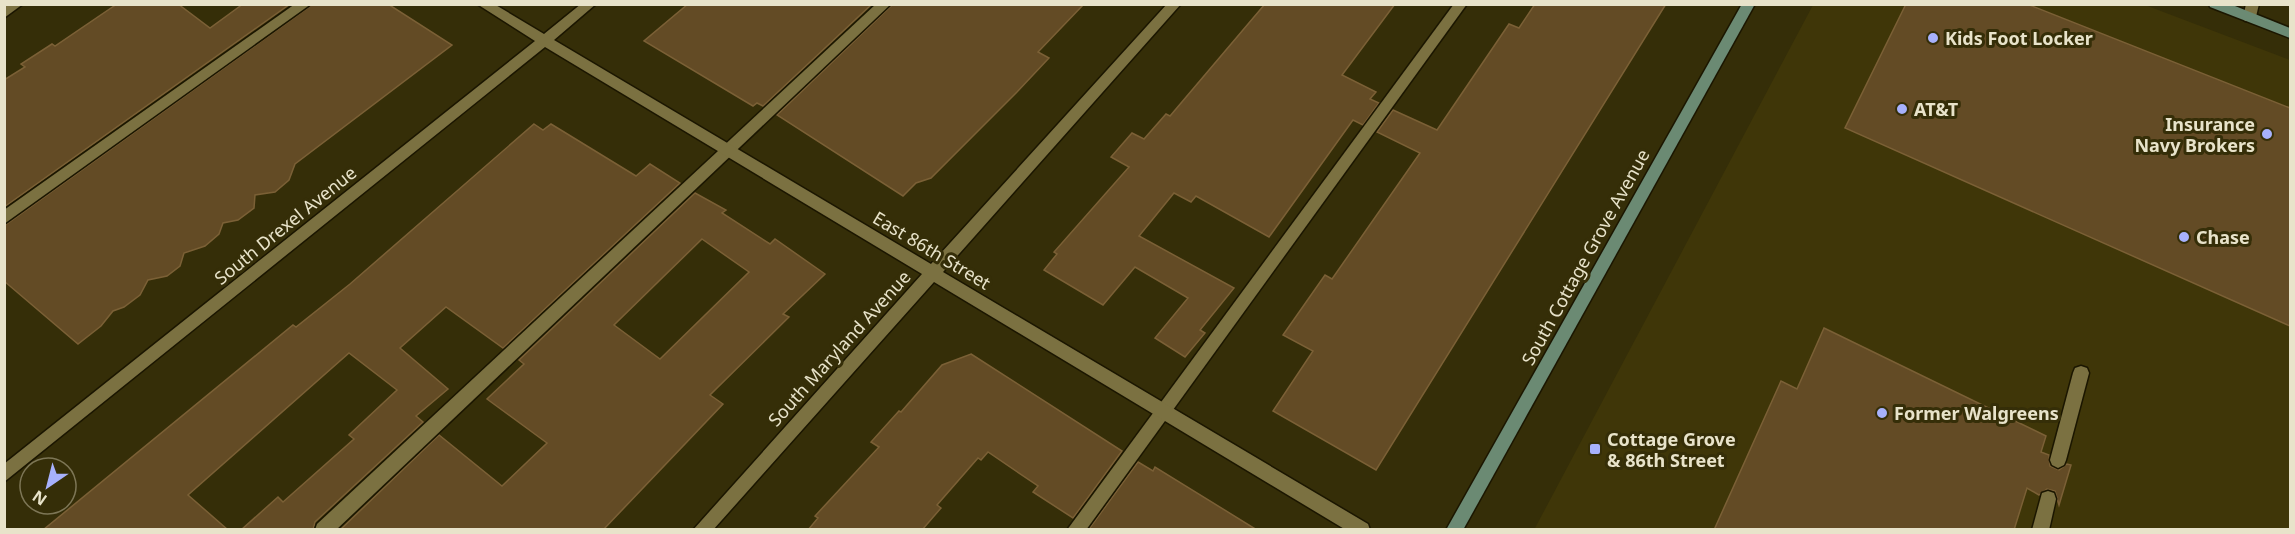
<svg xmlns="http://www.w3.org/2000/svg" width="2295" height="534" viewBox="0 0 2295 534" font-family="'Noto Sans',sans-serif">
  <rect width="100%" height="100%" fill="#352e08"/>
  <!-- built -->
  <path fill="#3f3608" d="M1813 5H2145L2290 60V529L1534 530Z"/>
  <!-- building -->
  <g fill="#634b25" stroke="#7b6036" stroke-width="1.5" fill-rule="evenodd">
    <path d="M117 4H178L210 28 243 4H290L4 207V80L25 67 21 64 52 44 55 46Z"/>
    <path d="M313 4H388L452 45 295 164 289 180 275 192 255 195 254 208 238 220 223 223 219 234 205 246 184 253 180 266 167 276 148 280 140 295 124 307 113 311 101 326 78 344 4 281V226Z"/>
    <path d="M688 4H872L763 106 757 103 753 106 644 41Z"/>
    <path d="M893 4H1084L1038 52 1049 58 1017 92 931 178 916 183 903 196 777 115Z"/>
    <path d="M1265 4H1395L1342 75 1376 92 1370 99 1379 103 1363 125 1353 120 1269 237 1196 196 1191 202 1174 193 1139 236 1234 288 1200 330 1205 333 1185 357 1155 338 1188 298 1135 267 1103 305 1044 270 1057 254 1054 252 1129 167 1111 157 1132 133 1144 139 1166 114 1170 116Z"/>
    <path d="M1535 4H1666L1376 470 1273 411 1313 351 1283 335 1325 275 1332 279 1420 153 1377 132 1393 110 1437 130 1509 24 1519 28Z"/>
    <path d="M1906 4H2027L2290 108V326L1845 128Z"/>
    <path d="M534 124 543 130 551 124 636 176 650 164 680 183 503 348 446 307 400 348 448 389 416 416 423 422 315 522 313 530H241L278 497 283 502 354 439 349 435 397 390 349 353 188 495 228 530H43L293 325 296 327 350 284Z"/>
    <path d="M695 193 726 210 722 213 770 244 775 239 825 274 783 314 789 317 710 395 723 404 603 530H340L439 435 502 486 547 443 487 399 524 364 519 360ZM702 239 749 272 660 359 614 325Z"/>
    <path d="M1824 328 2046 436 2041 452 2049 455 2050 466 2059 470 2067 464 2071 465 2059 505 2055 491 2047 489 2039 495 2027 488 2014 530H1714L1781 381 1797 389Z"/>
    <path d="M971 354 1122 451 1073 518 1033 492 1038 486 988 452 981 460 978 458 937 505 941 508 922 530H808L818 518 815 516 879 447 871 442 899 411 901 412 942 365Z"/>
    <path d="M1138 462 1153 471 1155 467 1257 530 1089 529Z"/>
  </g>
  <g fill="none" stroke-linecap="round" stroke-linejoin="round">
    <!-- lane casing -->
    <g stroke="#1b1600" stroke-width="3">
      <g id="lane">
        <path d="M295 4H311L4 224V210Z"/>
        <path d="M876 4H891L336 530H315L317 524Z"/>
        <path d="M1454 4H1467L1086 530H1067Z"/>
        <path d="M2246 4H2259L2255 21H2245L2243 18Z"/>
        <path d="M2081 366 2087 368 2089 373 2066 460 2064 465 2058 468 2052 465 2050 460 2073 373 2075 368Z"/>
        <path d="M2048 491 2054 493 2056 499 2049 530H2032L2042 493Z"/>
      </g>
    </g>
    <!-- street casing -->
    <g stroke="#1b1600" stroke-width="3">
      <g id="street">
        <path d="M7 4H23L4 18V6Z"/>
        <path d="M477 4H494L544 34 581 4H596L554 40 931 264 1167 4H1181L943 272 1368 524 1370 530H1346L934 282 713 530H693L922 274 545 47 4 482V464L535 41Z"/>
      </g>
    </g>
    <!-- secondary casing -->
    <g stroke="#1b1600" stroke-width="3">
      <g id="secondary">
        <path d="M1742 4H1755L1463 530H1446Z"/>
        <path d="M2209 4H2230L2290 28V38L2210 7Z"/>
      </g>
    </g>
    <!-- lane -->
    <use href="#lane" fill="#7b7141" fill-rule="evenodd"/>
    <!-- street -->
    <use href="#street" fill="#7b7141" fill-rule="evenodd"/>
    <!-- secondary -->
    <use href="#secondary" fill="#6b8a73" fill-rule="evenodd"/>
  </g>
  <!-- markers -->
  <g fill="#a7b1fc" stroke="#352e08" stroke-width="2">
    <circle cx="1933" cy="38" r="6"/>
    <circle cx="1902" cy="109" r="6"/>
    <circle cx="2267" cy="134" r="6"/>
    <circle cx="2184" cy="237" r="6"/>
    <circle cx="1882" cy="413" r="6"/>
    <rect x="1589" y="443" width="12" height="12" rx="3"/>
  </g>
  <g text-anchor="middle" dominant-baseline="central" stroke-width="6" stroke-linejoin="round" paint-order="stroke">
    <!-- poi labels -->
    <g font-size="18" font-weight="bold" fill="#e8e3ca" stroke="#352e08" text-anchor="start">
      <text x="1945" y="38">Kids Foot Locker</text>
      <text x="1914" y="109">AT&amp;T</text>
      <text x="2255" y="124" text-anchor="end">Insurance<tspan x="2255" dy="21">Navy Brokers</tspan></text>
      <text x="2196" y="237">Chase</text>
      <text x="1894" y="413">Former Walgreens</text>
      <text x="1607" y="439">Cottage Grove<tspan x="1607" dy="21">&amp; 86th Street</tspan></text>
    </g>
    <!-- street labels -->
    <g font-size="18" fill="#e8e3ca" stroke="#352e08">
      <text transform="translate(285 225) rotate(-39)">South Drexel Avenue</text>
      <text transform="translate(932 250) rotate(31)">East 86th Street</text>
      <text transform="translate(1585 257) rotate(-61)">South Cottage Grove Avenue</text>
      <text transform="translate(839 348) rotate(-48)">South Maryland Avenue</text>
    </g>
  </g>
  <!-- border -->
  <rect width="2295" height="534" fill="none" stroke="#e8e3ca" stroke-width="12"/>
  <!-- north arrow -->
  <g transform="translate(48 486) rotate(215)"><circle r="28" fill="#352e08" stroke="#7d7656" stroke-width="1.5"/>
  <path d="M0-4.5L10 22L0 15L-10 22Z" fill="#a7b1fc"/>
  <text y="-9" font-size="16" font-weight="bold" text-anchor="middle" fill="#e8e3ca">N</text>
  </g>
</svg>
